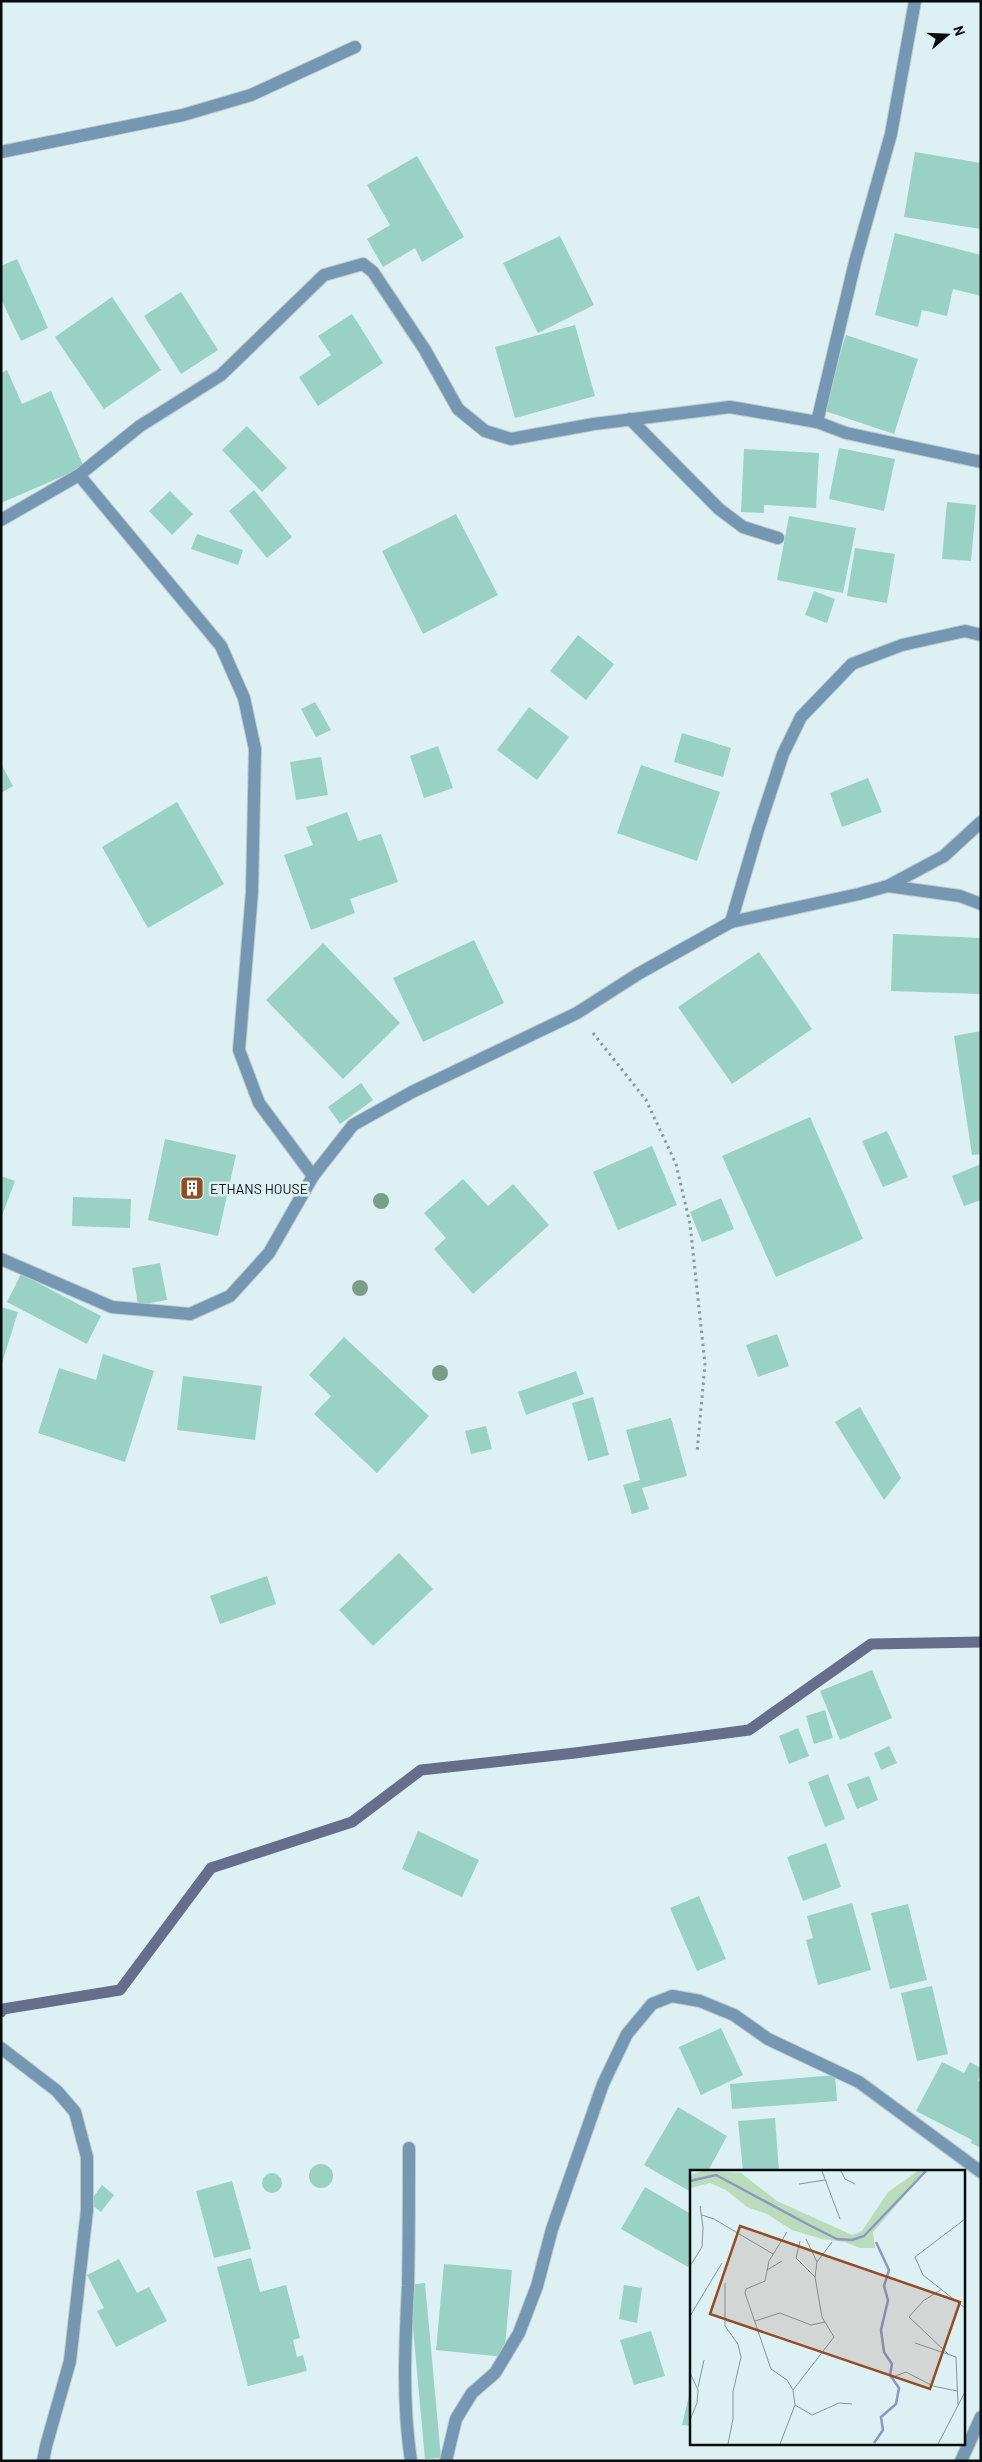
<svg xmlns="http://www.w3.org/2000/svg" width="982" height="2462" viewBox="0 0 982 2462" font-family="Barlow,sans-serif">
  <rect width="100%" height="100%" fill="#ddf0f4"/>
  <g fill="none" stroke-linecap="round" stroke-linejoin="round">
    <!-- stream -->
    <path stroke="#656e8b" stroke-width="11" d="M1 2012 3 2009 120 1990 211 1868 352 1822 421 1770 575 1753 749 1730 871 1644 981 1642"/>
  </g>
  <!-- building -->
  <g fill="#99d2c4">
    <path d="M915 152 981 163V229L904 217Z"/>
    <path d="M417 156 464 237 422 262 415 248 383 267 367 239 390 225 367 185Z"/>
    <path d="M895 233 981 255V296L953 289 947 316 922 310 918 327 875 315Z"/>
    <path d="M560 236 594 305 538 333 503 263Z"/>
    <path d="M17 259 48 328 21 341 1 299V266Z"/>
    <path d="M181 292 218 350 181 374 144 316Z"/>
    <path d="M112 297 161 370 104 409 55 337Z"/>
    <path d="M352 314 383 363 318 406 299 377 331 355 318 336Z"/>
    <path d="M575 325 595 396 515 418 495 347Z"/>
    <path d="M846 335 918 359 894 434 822 410Z"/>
    <path d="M7 370 22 404 51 391 84 467 1 503V373Z"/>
    <path d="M247 426 287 468 262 492 222 450Z"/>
    <path d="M839 448 895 459 884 511 829 499Z"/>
    <path d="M744 449 819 453 816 508 764 505V513L741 512Z"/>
    <path d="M254 490 292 537 267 558 229 511Z"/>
    <path d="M170 491 193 514 172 535 149 511Z"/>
    <path d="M947 502 976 505 971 561 942 559Z"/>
    <path d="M456 514 498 595 423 634 382 551Z"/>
    <path d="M789 516 856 528 843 593 777 580Z"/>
    <path d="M197 534 243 550 238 565 191 549Z"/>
    <path d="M855 548 895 554 887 603 847 596Z"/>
    <path d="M814 591 835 599 827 623 805 615Z"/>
    <path d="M578 635 614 664 586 700 550 671Z"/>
    <path d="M315 702 331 730 316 737 301 709Z"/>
    <path d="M529 707 569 737 537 780 497 750Z"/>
    <path d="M682 733 731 748 723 777 674 762Z"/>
    <path d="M438 746 453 788 424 798 410 756Z"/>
    <path d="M321 757 328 795 296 800 290 762Z"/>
    <path d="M1 764 13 786 1 793Z"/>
    <path d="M641 765 720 792 697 861 617 833Z"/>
    <path d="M868 778 882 812 842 827 830 793Z"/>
    <path d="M177 802 224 884 148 928 102 847Z"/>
    <path d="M347 812 358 841 381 834 398 882 350 899 355 913 311 930 284 855 313 845 306 827Z"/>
    <path d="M893 934 981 938V994L891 991Z"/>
    <path d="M474 940 504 1003 423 1042 393 978Z"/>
    <path d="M323 943 400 1023 343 1079 266 1000Z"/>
    <path d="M759 952 812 1029 732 1084 678 1007Z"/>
    <path d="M981 1031V1154L972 1155 954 1036Z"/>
    <path d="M361 1083 373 1100 340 1124 328 1107Z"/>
    <path d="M810 1117 863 1239 776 1277 722 1156Z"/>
    <path d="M887 1131 908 1177 883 1187 862 1141Z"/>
    <path d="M165 1139 236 1155 218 1236 148 1220Z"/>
    <path d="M652 1146 677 1205 618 1230 593 1172Z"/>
    <path d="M981 1164V1200L964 1206 952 1176Z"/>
    <path d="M1 1176 15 1181 1 1218Z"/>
    <path d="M463 1179 488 1206 513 1184 549 1225 473 1294 434 1249 446 1238 424 1213Z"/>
    <path d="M73 1197 131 1199 130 1228 72 1226Z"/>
    <path d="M721 1198 734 1229 702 1242 690 1212Z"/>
    <path d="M160 1263 167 1300 138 1305 132 1268Z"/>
    <path d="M21 1274 101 1316 87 1344 7 1302Z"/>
    <path d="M1 1307 18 1312 2 1363H1Z"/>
    <path d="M777 1334 789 1366 758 1377 746 1345Z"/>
    <path d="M344 1337 429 1416 377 1473 314 1414 331 1396 309 1375Z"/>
    <path d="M103 1354 154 1371 125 1462 38 1433 59 1368 96 1380Z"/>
    <path d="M576 1371 584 1394 526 1415 518 1392Z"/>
    <path d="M183 1376 262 1386 255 1440 177 1430Z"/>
    <path d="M593 1397 609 1455 588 1461 572 1403Z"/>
    <path d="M860 1407 901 1478 884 1500 835 1422Z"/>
    <path d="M671 1418 687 1476 642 1488 649 1509 632 1514 623 1485 640 1480 626 1430Z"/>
    <path d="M486 1426 492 1449 471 1454 465 1431Z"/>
    <path d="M399 1553 433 1589 373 1646 339 1610Z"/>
    <path d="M267 1576 276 1604 220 1624 210 1596Z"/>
    <path d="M872 1670 892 1718 840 1740 820 1691Z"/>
    <path d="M825 1710 833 1738 814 1744 806 1716Z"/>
    <path d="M798 1728 809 1756 789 1764 779 1736Z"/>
    <path d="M889 1746 897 1763 881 1770 874 1753Z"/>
    <path d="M828 1774 845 1819 825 1827 808 1782Z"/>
    <path d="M869 1776 878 1800 857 1809 847 1784Z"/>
    <path d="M418 1831 479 1860 462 1897 402 1869Z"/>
    <path d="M826 1843 841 1887 803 1901 787 1857Z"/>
    <path d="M699 1896 726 1959 697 1971 670 1908Z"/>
    <path d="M852 1903 871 1970 818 1985 806 1940 813 1938 807 1916Z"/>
    <path d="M908 1904 927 1980 890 1989 871 1913Z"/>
    <path d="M932 1986 948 2054 917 2061 901 1993Z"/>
    <path d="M721 2028 743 2075 701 2095 679 2047Z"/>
    <path d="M942 2062 964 2073 970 2062 981 2068 978 2081 981 2082V2148L971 2143 972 2140 916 2111Z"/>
    <path d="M835 2075 837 2101 732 2109 730 2084Z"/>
    <path d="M678 2107 727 2136 708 2171H691V2192L644 2165Z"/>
    <path d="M775 2118 779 2171H743L738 2121Z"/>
    <circle cx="321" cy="2176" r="12"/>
    <circle cx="272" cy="2183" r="10"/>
    <path d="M232 2181 251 2249 214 2258 196 2191Z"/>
    <path d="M102 2185 114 2195 101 2212 89 2203Z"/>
    <path d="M645 2187 691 2214V2261L688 2267 621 2229Z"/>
    <path d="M251 2258 260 2292 286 2285 300 2338 293 2340 297 2357 303 2355 307 2371 248 2386 217 2267Z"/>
    <path d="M119 2259 137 2293 149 2287 167 2321 116 2347 97 2311 104 2308 87 2275Z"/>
    <path d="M444 2264 512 2270 504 2357 436 2350Z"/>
    <path d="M425 2283 441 2458 425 2459 409 2285Z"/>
    <path d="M624 2285 642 2288 637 2323 619 2319Z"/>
    <path d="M651 2331 665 2376 634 2385 620 2340Z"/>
    <path d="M691 2387V2426L682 2425Z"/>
  </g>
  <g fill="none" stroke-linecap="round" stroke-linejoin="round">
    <!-- street casing -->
    <g stroke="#bbcccf" stroke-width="14">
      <g id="street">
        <path d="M1 152 183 115 251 95 355 47"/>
        <path d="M630 419 719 509 743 527 778 538"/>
        <path d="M817 422 855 262 891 134 915 1"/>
        <path d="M79 475 221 646 244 698 255 749 252 892 239 1050 259 1103 313 1176"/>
        <path d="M1 520 79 475 140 426 221 375 324 275 363 264 373 272 425 350 458 409 485 431 511 439 594 424 730 407 817 422 846 433 981 462"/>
        <path d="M888 886 944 856 981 822"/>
        <path d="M731 922 859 894 888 886 960 896 981 904"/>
        <path d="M1 1259 112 1307 190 1314 230 1296 269 1253 313 1176 353 1125 412 1092 577 1013 638 974 731 922 758 830 783 754 801 717 852 664 902 645 965 631 981 635"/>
        <path d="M1 2048 57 2091 75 2112 87 2157V2210L70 2361 46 2446 43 2461"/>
        <path d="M409 2148C409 2194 409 2240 408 2286 405 2345 402 2402 411 2461"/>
        <path d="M446 2461 456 2419 472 2393 495 2373 519 2333 537 2286 552 2229 603 2084 627 2034 652 2004 672 1996 700 2001 734 2015 768 2039 859 2082 981 2172"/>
        <path d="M961 2461 981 2417"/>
      </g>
    </g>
    <!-- path -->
    <path stroke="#8b999c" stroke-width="3" stroke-dasharray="2.5 4" stroke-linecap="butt" d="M593 1033 646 1100 676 1164 690 1224 705 1364 697 1453"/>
    <!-- street -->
    <use href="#street" stroke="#7597b2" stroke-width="12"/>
  </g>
  <!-- trees -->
  <g fill="#799d85">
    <circle cx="381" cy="1201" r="8"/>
    <circle cx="360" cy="1288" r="8"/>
    <circle cx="440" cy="1373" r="8"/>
  </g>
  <!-- icons -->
  <defs>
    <g id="building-square" transform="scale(1.25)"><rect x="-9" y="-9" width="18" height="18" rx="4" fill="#934d25" stroke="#ddf0f4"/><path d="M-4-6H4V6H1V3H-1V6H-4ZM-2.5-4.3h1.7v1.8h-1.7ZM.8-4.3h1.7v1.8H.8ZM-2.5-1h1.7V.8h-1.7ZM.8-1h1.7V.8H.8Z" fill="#fff"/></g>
  </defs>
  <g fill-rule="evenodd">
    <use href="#building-square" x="192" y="1188"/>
  </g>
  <g text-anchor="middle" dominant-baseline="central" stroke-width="5" stroke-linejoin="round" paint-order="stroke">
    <!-- poi labels -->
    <g font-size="14" fill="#070d0e" stroke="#ddf0f4" text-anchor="start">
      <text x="210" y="1188">ETHANS HOUSE</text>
    </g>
  </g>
  <!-- overview -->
  <g transform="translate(690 2170)">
    <rect width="275" height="275" fill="#ddf0f4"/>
    <path d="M13 1 51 3 87 31 162 65 172 61 198 22 228 1H236L183 62 185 78H170L155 72 132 69 102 60 77 44 57 37 36 20 20 13 0 18V5Z" fill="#bbdcbb"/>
    <path fill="none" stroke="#8d97c1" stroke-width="2.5" d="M0 11 26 5 119 55 147 69 162 70 174 66 236 1M184 273 193 260 191 247 206 234 209 218 200 205 202 194 194 182 191 160 198 130 194 116 199 100 186 72"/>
    <path fill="none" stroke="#879598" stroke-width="1" d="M132 1 150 49M151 1 155 9 165 14M109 14 135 10M12 45 24 49 83 84M275 49 225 87 233 105 275 138M97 62 79 91 75 111 56 119 55 123 81 199 97 210 103 220M116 69 127 92M0 96 12 77 13 57 10 36M77 100 92 91M125 107 127 92 142 72M35 113V156L48 174 51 187 43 222V249L38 274M252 119 233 131 219 147 258 184M0 146 32 93M65 151 90 143 121 155 135 152M225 173 266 187 268 235M0 203 8 220 7 233 0 250M203 207 216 202 243 216 267 221M8 217 14 190M105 235 122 245 149 233 162 234M90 274 105 235 103 220 144 167 132 147 125 107 106 88 110 71M248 274 275 222"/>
    <path fill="#934d25" fill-opacity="0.15" stroke="#934d25" stroke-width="2.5" d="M50 56 270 132 240 219 20 144Z"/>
    <rect width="275" height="275" fill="none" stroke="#070d0e" stroke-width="2.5"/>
  </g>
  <!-- border -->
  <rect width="982" height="2462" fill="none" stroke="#070d0e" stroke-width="5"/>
  <!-- north arrow -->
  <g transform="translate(947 35) rotate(71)" stroke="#ddf0f4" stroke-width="4" paint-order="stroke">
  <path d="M0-4L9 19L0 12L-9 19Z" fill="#070d0e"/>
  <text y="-8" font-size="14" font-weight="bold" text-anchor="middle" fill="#070d0e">N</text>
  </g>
</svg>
